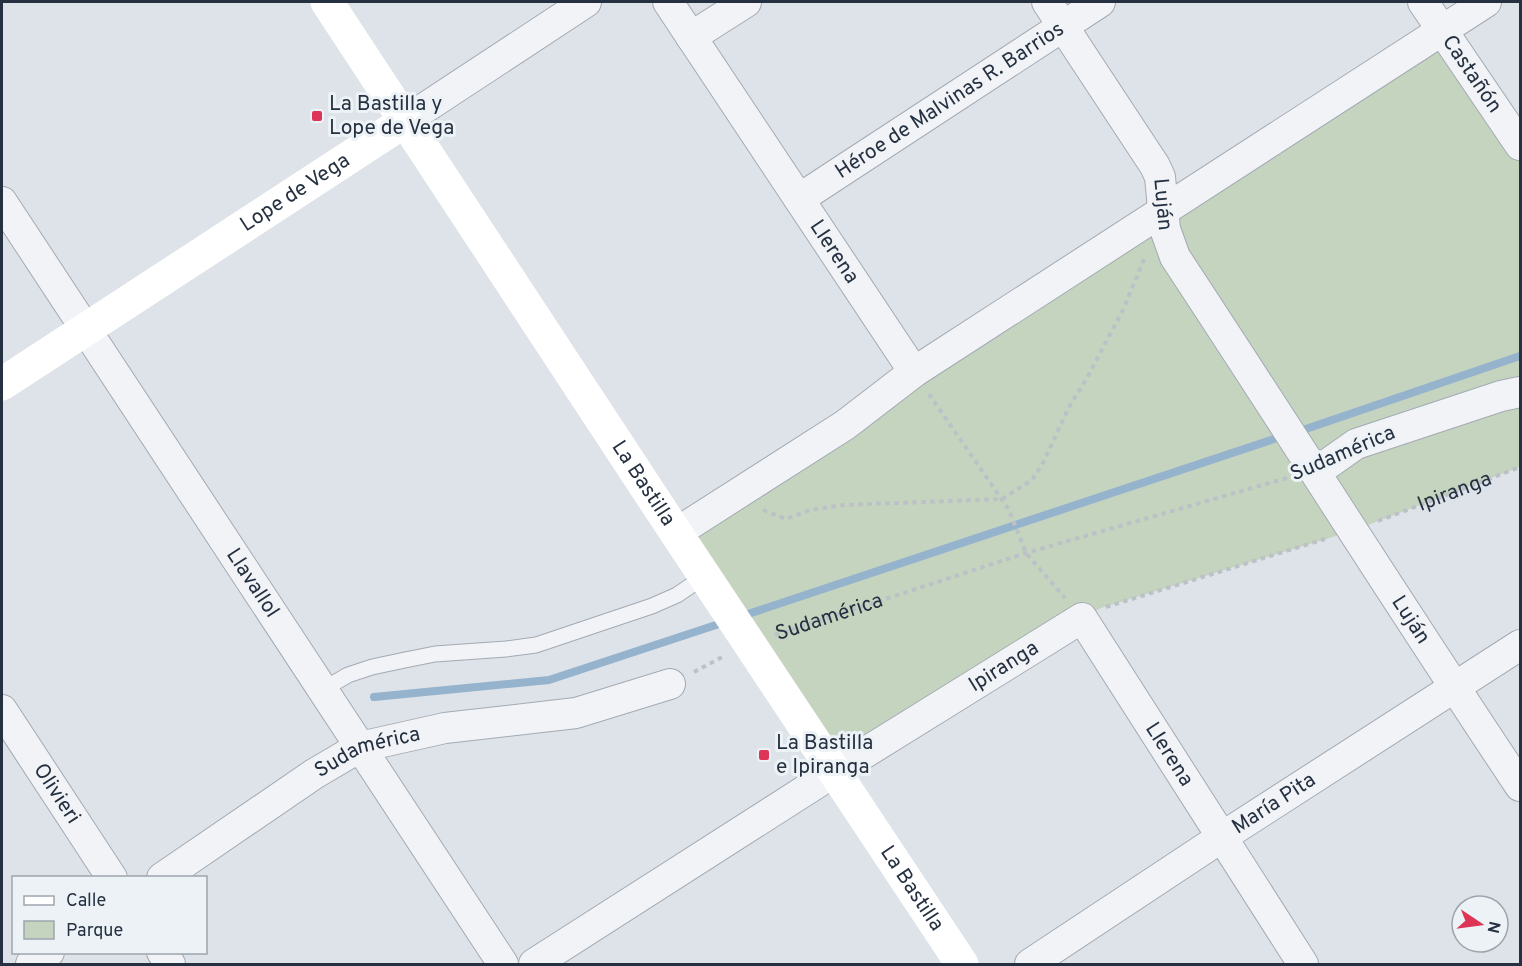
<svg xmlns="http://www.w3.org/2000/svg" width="1522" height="966" viewBox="0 0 1522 966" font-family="Overpass,sans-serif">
  <rect width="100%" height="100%" fill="#dee3e9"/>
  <!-- green -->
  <path fill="#c4d4be" d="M1443 30 1520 145V467L1352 531 1101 608 1082 618 834 772 685 547 730 498Z"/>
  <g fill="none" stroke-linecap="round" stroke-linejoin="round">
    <!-- stream -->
    <g stroke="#95b3cd" stroke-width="8">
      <path d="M1297 432 1520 356"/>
      <path d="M739 617 1283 436"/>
      <path d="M374 697 549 680 725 622"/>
    </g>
    <!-- lane casing -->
    <g stroke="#a3aab3" stroke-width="17">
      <path id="lane" d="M322 690 348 675 372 667 405 660 435 654 506 649 536 645 652 606 677 595 705 576"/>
    </g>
    <!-- street casing -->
    <g stroke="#a3aab3" stroke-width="32">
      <g id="street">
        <path id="s3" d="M668 2 914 372"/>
        <path id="s4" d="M1047 2 1155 166 1160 177 1165 229 1175 257C1291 433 1403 611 1520 786"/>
        <path id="s5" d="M1423 2 1520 145"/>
        <path d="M691 37 746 2"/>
        <path d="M405 121 586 2"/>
        <path id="s6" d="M799 199 1100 2"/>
        <path id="s7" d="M2 202 503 964"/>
        <path d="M1314 470 1329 463 1356 444 1501 396 1520 392"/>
        <path d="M676 533 845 425 914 372 1486 2"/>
        <path id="s8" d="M2 710 112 878"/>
        <path id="s9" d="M162 878 314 774 360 747 445 728 576 713 670 684"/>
        <path d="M162 952 170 964"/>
        <path d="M31 964 49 952"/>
        <path id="s10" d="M534 964 834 772 1082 618 1303 964"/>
        <path id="s11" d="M1030 964 1222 837 1520 645"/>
      </g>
    </g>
    <!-- path -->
    <g stroke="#bcc1c8" stroke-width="4" stroke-dasharray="4.5 4.5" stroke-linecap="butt">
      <path d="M929 394 1009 510 1026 553 1065 598"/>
      <path d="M763 510 786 519 810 510 844 505 1002 499 1032 480 1042 465 1069 407 1087 378 1123 310 1145 257"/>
      <path id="s1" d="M1378 521 1520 467"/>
      <path d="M1106 607 1325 539"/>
      <path id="s2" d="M775 635 1026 553 1287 478"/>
      <path d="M694 672 724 656"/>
    </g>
    <!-- lane -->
    <use href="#lane" stroke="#f1f3f7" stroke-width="15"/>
    <!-- street -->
    <use href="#street" stroke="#f1f3f7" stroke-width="30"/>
    <!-- secondary -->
    <g stroke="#fff" stroke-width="33">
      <path id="s12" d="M327 2 676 533 962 964"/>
      <path id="s13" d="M2 384 405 121"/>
    </g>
  </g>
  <!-- markers -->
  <g fill="#dc3556" stroke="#edf2f6" stroke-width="2">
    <rect x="311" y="110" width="12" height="12" rx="3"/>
    <rect x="758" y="749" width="12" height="12" rx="3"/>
  </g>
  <g text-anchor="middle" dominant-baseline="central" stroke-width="6" stroke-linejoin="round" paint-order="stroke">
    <!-- street labels -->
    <g font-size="21" fill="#253141" stroke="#edf2f6">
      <text stroke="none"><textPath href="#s5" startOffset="87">Castañón</textPath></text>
      <text stroke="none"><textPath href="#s6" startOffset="180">Héroe de Malvinas R. Barrios</textPath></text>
      <text stroke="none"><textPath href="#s13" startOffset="350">Lope de Vega</textPath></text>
      <text stroke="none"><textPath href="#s4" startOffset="236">Luján</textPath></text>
      <text stroke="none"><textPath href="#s3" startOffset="300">Llerena</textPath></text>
      <text transform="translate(1343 454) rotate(-23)">Sudamérica</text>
      <text stroke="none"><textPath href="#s12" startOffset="576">La Bastilla</textPath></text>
      <text stroke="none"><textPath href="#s1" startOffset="82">Ipiranga</textPath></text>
      <text stroke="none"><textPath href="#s7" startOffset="456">Llavallol</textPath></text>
      <text stroke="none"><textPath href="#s2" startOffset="57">Sudamérica</textPath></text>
      <text stroke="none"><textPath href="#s4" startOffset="723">Luján</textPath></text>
      <text stroke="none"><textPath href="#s10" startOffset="556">Ipiranga</textPath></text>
      <text stroke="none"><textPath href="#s9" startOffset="243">Sudamérica</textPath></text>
      <text stroke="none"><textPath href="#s10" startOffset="810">Llerena</textPath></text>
      <text stroke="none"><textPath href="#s8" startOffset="100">Olivieri</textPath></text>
      <text stroke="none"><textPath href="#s11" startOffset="292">María Pita</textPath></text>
      <text stroke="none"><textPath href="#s12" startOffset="1062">La Bastilla</textPath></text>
    </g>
    <!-- poi labels -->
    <g font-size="21" fill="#253141" stroke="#edf2f6" text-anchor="start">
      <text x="329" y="104">La Bastilla y<tspan x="329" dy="24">Lope de Vega</tspan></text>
      <text x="776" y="743">La Bastilla<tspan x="776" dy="24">e Ipiranga</tspan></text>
    </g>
  </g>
  <!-- border -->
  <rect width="1522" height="966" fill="none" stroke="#253141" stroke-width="6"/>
  <!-- legend -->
  <rect x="12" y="876" width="195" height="78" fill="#edf2f6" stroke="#9da5ae" stroke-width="1.5"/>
  <rect x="24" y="896" width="30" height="9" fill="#ffffff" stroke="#9da5ae" stroke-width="1.5"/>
  <text x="66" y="906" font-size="18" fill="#253141">Calle</text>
  <rect x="24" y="921" width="30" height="18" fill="#c4d4be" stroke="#9da5ae" stroke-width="1.5"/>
  <text x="66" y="936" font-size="18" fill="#253141">Parque</text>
  <!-- north arrow -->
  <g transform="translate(1480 924) rotate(103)"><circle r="28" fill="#edf2f6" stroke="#9da5ae" stroke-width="1.5"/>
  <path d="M0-4.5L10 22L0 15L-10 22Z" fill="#dc3556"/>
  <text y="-9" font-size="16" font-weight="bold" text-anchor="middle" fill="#253141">N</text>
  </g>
</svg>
